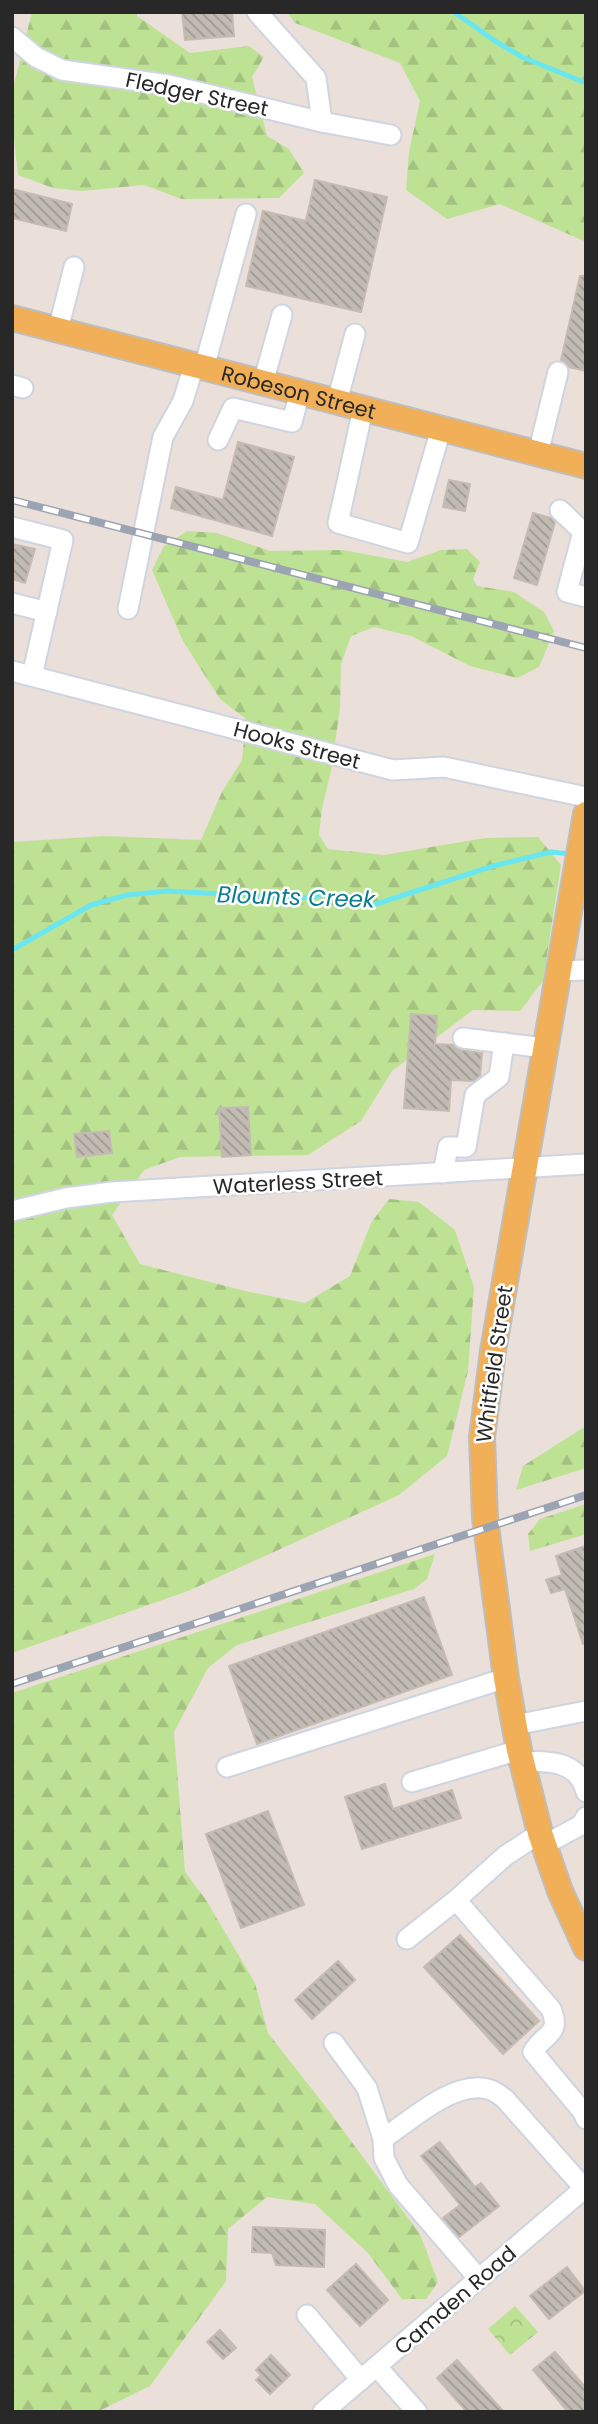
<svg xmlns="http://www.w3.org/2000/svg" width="598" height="2424" viewBox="0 0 598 2424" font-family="Poppins,sans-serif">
  <defs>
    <pattern id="forest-firs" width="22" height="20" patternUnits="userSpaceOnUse" patternTransform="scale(1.75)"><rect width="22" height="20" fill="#bee294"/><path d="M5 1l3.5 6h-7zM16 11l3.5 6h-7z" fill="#a3c280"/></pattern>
    <pattern id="park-crowns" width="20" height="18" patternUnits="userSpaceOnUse" patternTransform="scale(1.75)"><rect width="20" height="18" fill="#bee294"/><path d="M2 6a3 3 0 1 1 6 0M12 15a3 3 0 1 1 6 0" fill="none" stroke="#a3c280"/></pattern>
    <pattern id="building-back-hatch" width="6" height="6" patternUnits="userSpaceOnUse" patternTransform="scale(1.75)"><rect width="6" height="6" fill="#c2bbb4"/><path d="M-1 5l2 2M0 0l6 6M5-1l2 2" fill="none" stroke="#9e9892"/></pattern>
  </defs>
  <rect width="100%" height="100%" fill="#eadfd9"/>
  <!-- forest -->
  <g fill="url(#forest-firs)">
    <path d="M32 12H137V16L190 53 249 46 264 57 252 77 267 136 289 149 304 173 279 198 182 199 144 185 82 191 53 188 18 175 12 121V92Z"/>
    <path d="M287 12H586V242L500 204 447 219 406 190 409 152 420 101 400 63 295 23Z"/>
    <path d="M187 531 217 533 270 551 343 550 407 562 441 550 467 549 480 562 473 579 477 586 514 592 544 612 554 631 539 667 517 678 470 666 411 636 374 627 351 636 341 664 340 708 331 771 322 808 319 835 328 849 384 855 485 838 538 837 561 865 543 981 520 1011 473 1010 392 1071 361 1121 308 1155 180 1157 144 1170 112 1215 140 1264 245 1291 305 1303 350 1276 371 1223 389 1199 419 1202 455 1230 474 1287 468 1371 447 1456 399 1495 188 1591 12 1653V842L104 836 201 840 222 792 242 760 246 719 220 699 183 641 152 570 164 546Z"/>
    <path d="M586 1426V1468L516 1490 523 1466Z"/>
    <path d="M586 1504V1534L530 1551 528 1534 540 1519Z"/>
    <path d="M435 1554 427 1579 414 1589 237 1645 208 1668 174 1732 185 1872 206 1900 255 1983 268 2033 325 2106 420 2234 438 2282 426 2299H402L368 2253 315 2204 267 2197 228 2229 226 2281 150 2386 97 2412H12V1693Z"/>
  </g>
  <!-- park -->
  <path fill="url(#park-crowns)" d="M515 2306 538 2332 510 2355 488 2329Z"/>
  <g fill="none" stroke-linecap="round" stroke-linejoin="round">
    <!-- stream -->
    <g stroke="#69e6ef" stroke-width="5">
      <path d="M454 12 495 41 522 57 586 83"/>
      <path d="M12 950 91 905 127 895 167 891 300 898 334 894 376 904 493 866 551 852 571 854"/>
    </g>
  </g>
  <!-- building -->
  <g fill="url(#building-back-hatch)" stroke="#c5bbb3" stroke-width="2">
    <path d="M182 12H232L234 36 185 40Z"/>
    <path d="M315 180 387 197 361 312 246 286 263 211 306 221Z"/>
    <path d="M12 189 72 204 66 231 12 218Z"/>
    <path d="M580 276H586V371L569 367 561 360Z"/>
    <path d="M238 442 294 457 272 536 171 508 176 487 223 500Z"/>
    <path d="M449 480 470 484 465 511 443 507Z"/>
    <path d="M533 513 551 518 555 522 537 585 514 578Z"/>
    <path d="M12 544 35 549 25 583 12 579Z"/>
    <path d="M411 1014 437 1016 435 1044 454 1045 462 1050 482 1053 480 1076 473 1081 451 1080 449 1111 404 1108Z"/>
    <path d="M248 1107 251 1155 222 1157 219 1108Z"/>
    <path d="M109 1131 112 1153 77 1157 74 1134Z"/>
    <path d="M586 1546V1643L583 1644 565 1589 551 1593 546 1580 562 1575 556 1556Z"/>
    <path d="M424 1597 452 1675 257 1744 229 1666Z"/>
    <path d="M385 1784 393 1809 452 1790 461 1818 362 1849 345 1797Z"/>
    <path d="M268 1811 304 1905 241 1928 206 1834Z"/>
    <path d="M460 1935 539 2021 503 2054 424 1967Z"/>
    <path d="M338 1961 355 1980 312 2019 295 2000Z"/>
    <path d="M440 2142 475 2187 481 2183 499 2206 459 2237 443 2218 460 2205 421 2156Z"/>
    <path d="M253 2227 325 2230 324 2267 276 2265 272 2253 252 2252Z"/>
    <path d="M356 2264 388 2300 360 2326 327 2290Z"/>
    <path d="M567 2267 585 2291 549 2319 530 2296Z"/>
    <path d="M220 2330 236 2348 223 2359 207 2342Z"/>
    <path d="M555 2352 586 2388V2412H568L533 2370Z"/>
    <path d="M271 2355 290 2375 270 2394 256 2380 261 2375 256 2370Z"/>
    <path d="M457 2360 504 2412H467L437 2378Z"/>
  </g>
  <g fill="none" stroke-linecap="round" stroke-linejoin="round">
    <!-- minor casing -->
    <g stroke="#ced5e1" stroke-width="23">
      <g id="minor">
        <path d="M257 12 316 78 322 122"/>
        <path d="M12 37 36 57 62 70 169 85 322 122 391 135"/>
        <path d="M58 330 74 267"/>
        <path d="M204 368 246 214"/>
        <path d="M263 383 282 315"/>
        <path d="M12 385 23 388"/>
        <path d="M337 402 355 334"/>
        <path d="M363 409 338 523 408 543 441 429"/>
        <path d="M218 440 233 408 292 422 300 392"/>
        <path d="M538 454 558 372"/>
        <path d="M560 510 583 532 567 592 586 597"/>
        <path d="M12 527 63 540 32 676"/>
        <path d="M12 603 47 612"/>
        <path d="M128 609 163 437 183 401 194 365"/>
        <path d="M12 671 393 770 444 767 586 797"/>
        <path d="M559 971 586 970"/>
        <path d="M463 1038 545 1048"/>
        <path d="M443 1173 448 1147H466L475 1095 499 1077 504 1043"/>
        <path d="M12 1211 66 1198 112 1192 586 1164"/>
        <path d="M515 1725 586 1711"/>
        <path d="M521 1762C548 1760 579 1761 586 1792"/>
        <path d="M227 1767 506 1678"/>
        <path d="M412 1782 519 1750"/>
        <path d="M540 1833 505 1856 456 1900 551 2009C562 2035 544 2033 533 2052L583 2112 586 2119"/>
        <path d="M544 1845 581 1825 586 1817"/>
        <path d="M407 1939 456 1900"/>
        <path d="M334 2043 367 2088 383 2139 384 2158 398 2185 479 2279"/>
        <path d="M383 2139C410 2121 457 2077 491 2090 496 2092 501 2096 505 2099L584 2188"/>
        <path d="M307 2315 361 2380"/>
        <path d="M377 2367 417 2412"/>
        <path d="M323 2412 586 2187"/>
      </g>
    </g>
    <!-- major casing -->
    <g stroke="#bebebe" stroke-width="28">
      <g id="major">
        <path id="s1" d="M12 318 586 466"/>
        <path d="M586 814 493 1351 482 1437 485 1518 506 1678 519 1750 540 1833 560 1891 586 1948"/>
      </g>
    </g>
    <!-- minor -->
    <use href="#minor" stroke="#fff" stroke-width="19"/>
    <!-- major -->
    <use href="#major" stroke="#f1af57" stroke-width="24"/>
    <!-- rail casing -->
    <g stroke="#9ca3b2" stroke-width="8">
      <g id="rail">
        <path d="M12 500 586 648"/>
        <path d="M12 1684 586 1495"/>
      </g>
    </g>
    <!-- rail -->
    <use href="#rail" stroke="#fff" stroke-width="5" stroke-dasharray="16" stroke-linecap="butt"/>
  </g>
  <g text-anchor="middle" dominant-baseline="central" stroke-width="5" stroke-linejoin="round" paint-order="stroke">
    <!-- street labels -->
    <g font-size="21" fill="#282828" stroke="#fff">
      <text transform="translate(197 94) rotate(12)">Fledger Street</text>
      <text stroke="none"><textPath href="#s1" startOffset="296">Robeson Street</textPath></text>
      <text transform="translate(297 745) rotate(15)">Hooks Street</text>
      <text transform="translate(298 1182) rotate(-3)">Waterless Street</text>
      <text transform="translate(494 1364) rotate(-82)">Whitfield Street</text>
      <text transform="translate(455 2300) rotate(-41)">Camden Road</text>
    </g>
    <!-- water labels -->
    <g font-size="23" font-style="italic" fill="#0c7d90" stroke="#fff">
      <text transform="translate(296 897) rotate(2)">Blounts Creek</text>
    </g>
  </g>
  <!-- border -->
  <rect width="598" height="2424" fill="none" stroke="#282828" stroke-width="28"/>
</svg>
